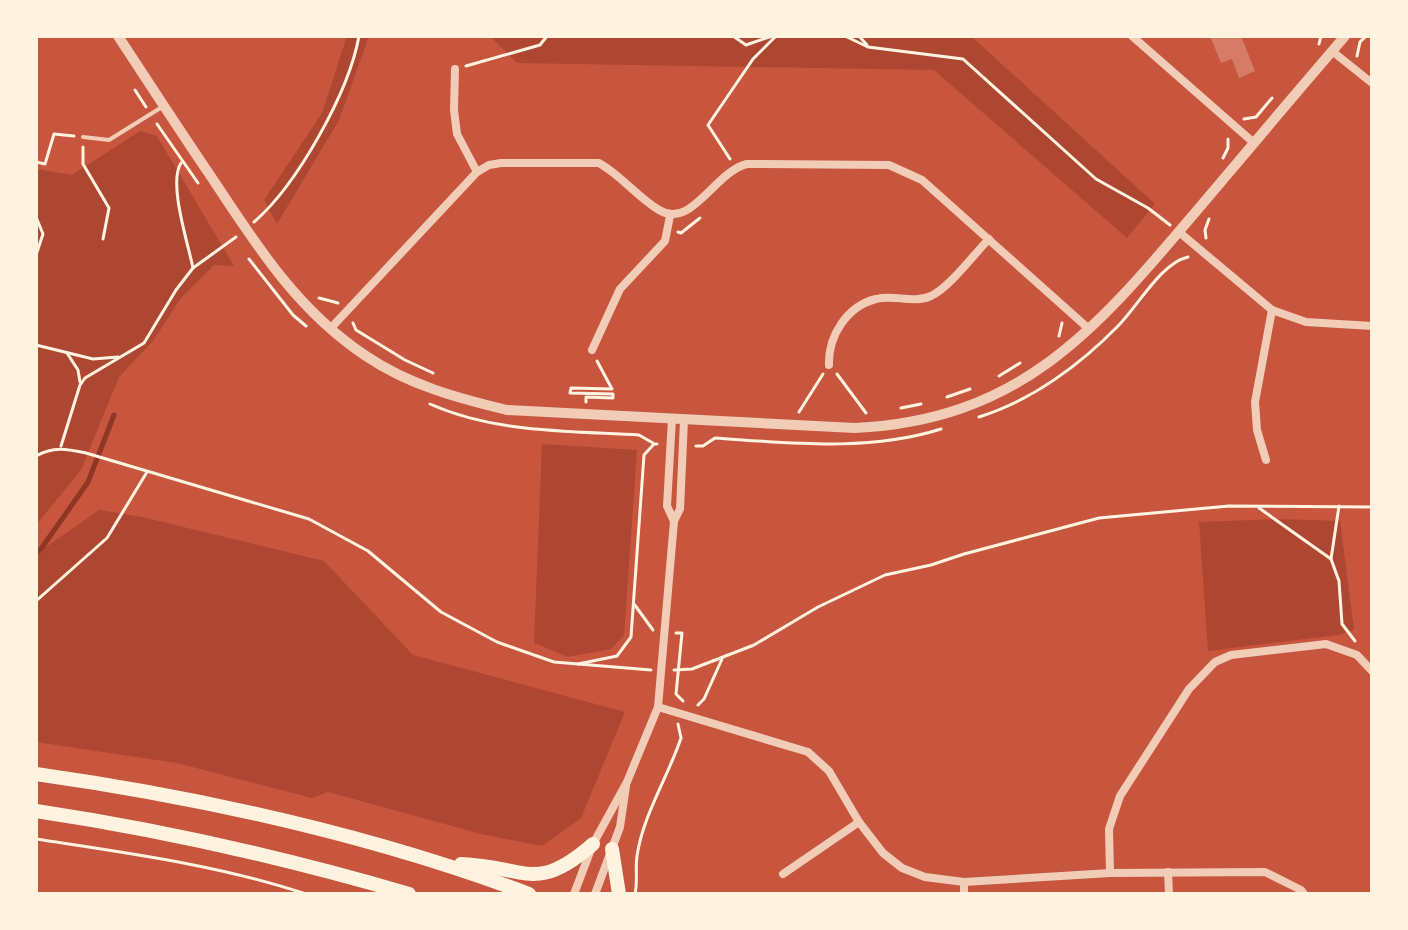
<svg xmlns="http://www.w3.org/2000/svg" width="1408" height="930" viewBox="0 0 1408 930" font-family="Helvetica,sans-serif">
  <rect width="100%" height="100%" fill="#c8553d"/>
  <!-- green -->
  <g fill="#ae4732">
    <path d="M347 36H369L339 120 277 224 264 200 322 113Z"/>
    <path d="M490 36H971L1155 204 1127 238 934 70 517 63Z"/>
    <path d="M140 131 157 136 234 266 214 265 181 298 153 341 119 377 81 470 36 525V169L72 175Z"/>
    <path d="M542 444 637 450 624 635 611 649 568 657 534 643Z"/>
    <path d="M99 510 142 517 324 561 413 655 625 712 581 818 542 846 481 834 328 792 312 798 177 763 36 742V554Z"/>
    <path d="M1277 519 1340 521 1354 630 1338 635 1208 651 1199 522Z"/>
  </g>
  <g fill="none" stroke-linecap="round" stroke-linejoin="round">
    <!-- stream -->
    <path stroke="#8f3625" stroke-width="5" d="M36 552 41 549 88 482 114 415"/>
  </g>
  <!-- building -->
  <path fill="#d67c66" d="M1210 36H1241L1255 71 1239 78 1232 59 1221 63Z"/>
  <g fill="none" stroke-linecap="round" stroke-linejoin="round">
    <!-- path -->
    <g stroke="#fff3e0" stroke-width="3">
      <path d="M733 36 746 45 772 36"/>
      <path d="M845 36 868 47 963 59 1096 179 1148 208 1170 225"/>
      <path d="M859 36 867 45"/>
      <path d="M1319 44 1321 36"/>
      <path d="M1357 56 1360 42 1366 36"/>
      <path d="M466 66 540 45 547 36"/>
      <path d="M135 90 146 107"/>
      <path d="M1244 119 1256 117 1272 98"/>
      <path d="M157 124 198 183"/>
      <path d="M83 147V164L109 208 103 239"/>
      <path d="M1223 158 1228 148V139"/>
      <path d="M730 159 708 125 753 59 776 36"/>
      <path d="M36 162 45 164 54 134 74 136"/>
      <path d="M181 163C168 183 188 243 193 268"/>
      <path d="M36 217 43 234 36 255"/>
      <path d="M254 222C297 185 349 92 359 36"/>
      <path d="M678 232 681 233 700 218"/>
      <path d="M1206 238 1205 230 1209 219"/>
      <path d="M249 259 293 315 306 326"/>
      <path d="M319 298 338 303"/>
      <path d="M353 323 356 330 405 360 433 373"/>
      <path d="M1059 336 1062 323"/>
      <path d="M36 345 93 359 118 357"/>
      <path d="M67 353 78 370 80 382"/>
      <path d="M837 374 866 413"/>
      <path d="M999 376 1020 363"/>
      <path d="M947 397 970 389"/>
      <path d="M586 402V397L613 398V394L570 393 571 388 612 389 597 361"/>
      <path d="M430 404C495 433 569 431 639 435L653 443"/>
      <path d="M901 408 921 404"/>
      <path d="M799 412 823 374"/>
      <path d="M979 417C1031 401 1080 365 1118 326 1138 306 1161 263 1188 257"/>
      <path d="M61 446 80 385 85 378 144 343 176 290 193 268 236 237"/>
      <path d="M696 446H703L715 438C790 443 868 452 941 429"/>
      <path d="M36 456C54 446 67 449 86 453L309 519 368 551 441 612 497 642 554 662 651 670"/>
      <path d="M1259 508 1331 559 1339 506"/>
      <path d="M1331 559 1339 581 1342 624 1355 641"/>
      <path d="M36 601 107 538 147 472"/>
      <path d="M634 604 653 630"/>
      <path d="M676 633H682L676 694 683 701"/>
      <path d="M578 664 617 656 631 637 644 455 654 444H657"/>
      <path d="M674 670 692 669 754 645 818 607 885 575 931 565 964 554 1099 518 1229 506 1372 507"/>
      <path d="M698 705 704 699 722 659"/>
      <path d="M36 839C127 853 219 865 306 894"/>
      <path d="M635 894C638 881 635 869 637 856 643 815 668 777 681 738L678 724"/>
    </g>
    <!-- service -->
    <path stroke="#f1ccb7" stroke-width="4" d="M83 137 109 140 162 107"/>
    <!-- minor -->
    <g stroke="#f1ccb7" stroke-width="8">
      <path d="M1132 36 1254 143"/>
      <path d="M1332 51 1372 83"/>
      <path d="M455 69 454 110 457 134 477 172"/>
      <path d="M1179 232 1272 310 1306 322 1372 326"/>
      <path d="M330 329 477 172 489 165 501 163H599C622 176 637 197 659 210 692 230 714 172 747 164L889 165 922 180 1089 329"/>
      <path d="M592 350 620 289 665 241 670 216"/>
      <path d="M829 365C828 336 847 306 876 299 894 294 913 304 931 296 950 287 974 254 989 239"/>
      <path d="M672 419 667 506 674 521"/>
      <path d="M1266 460 1257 430 1255 402 1272 310"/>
      <path d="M658 707 808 752 829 771 859 822 883 853 902 868 925 877 964 882 1110 873 1265 872 1301 890 1304 894"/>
      <path d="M1168 872 1169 894"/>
      <path d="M1110 873 1109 829 1120 796 1189 689 1215 662 1231 655 1326 644 1357 655 1372 671"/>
      <path d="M783 874 859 822"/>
      <path d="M964 882V894"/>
      <path d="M574 894 593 844 627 782 658 707 674 521 680 509 684 420"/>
      <path d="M595 894 620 827 626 786"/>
    </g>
    <!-- tertiary -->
    <path stroke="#f1ccb7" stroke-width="10" d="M118 36C149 83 180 131 212 178 256 245 298 311 366 356 409 385 457 398 507 410L855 428C1023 420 1098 327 1199 208 1248 150 1296 93 1345 36"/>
    <!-- primary -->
    <g stroke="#fff3e0" stroke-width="14">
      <path d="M36 774C205 798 369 834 529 894"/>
      <path d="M36 811C163 830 286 858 409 894"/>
      <path d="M612 849 619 894"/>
      <path d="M461 864C525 866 535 895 593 844"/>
    </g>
  </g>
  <!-- border -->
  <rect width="1408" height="930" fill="none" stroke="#fff3e0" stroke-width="76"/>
</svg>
